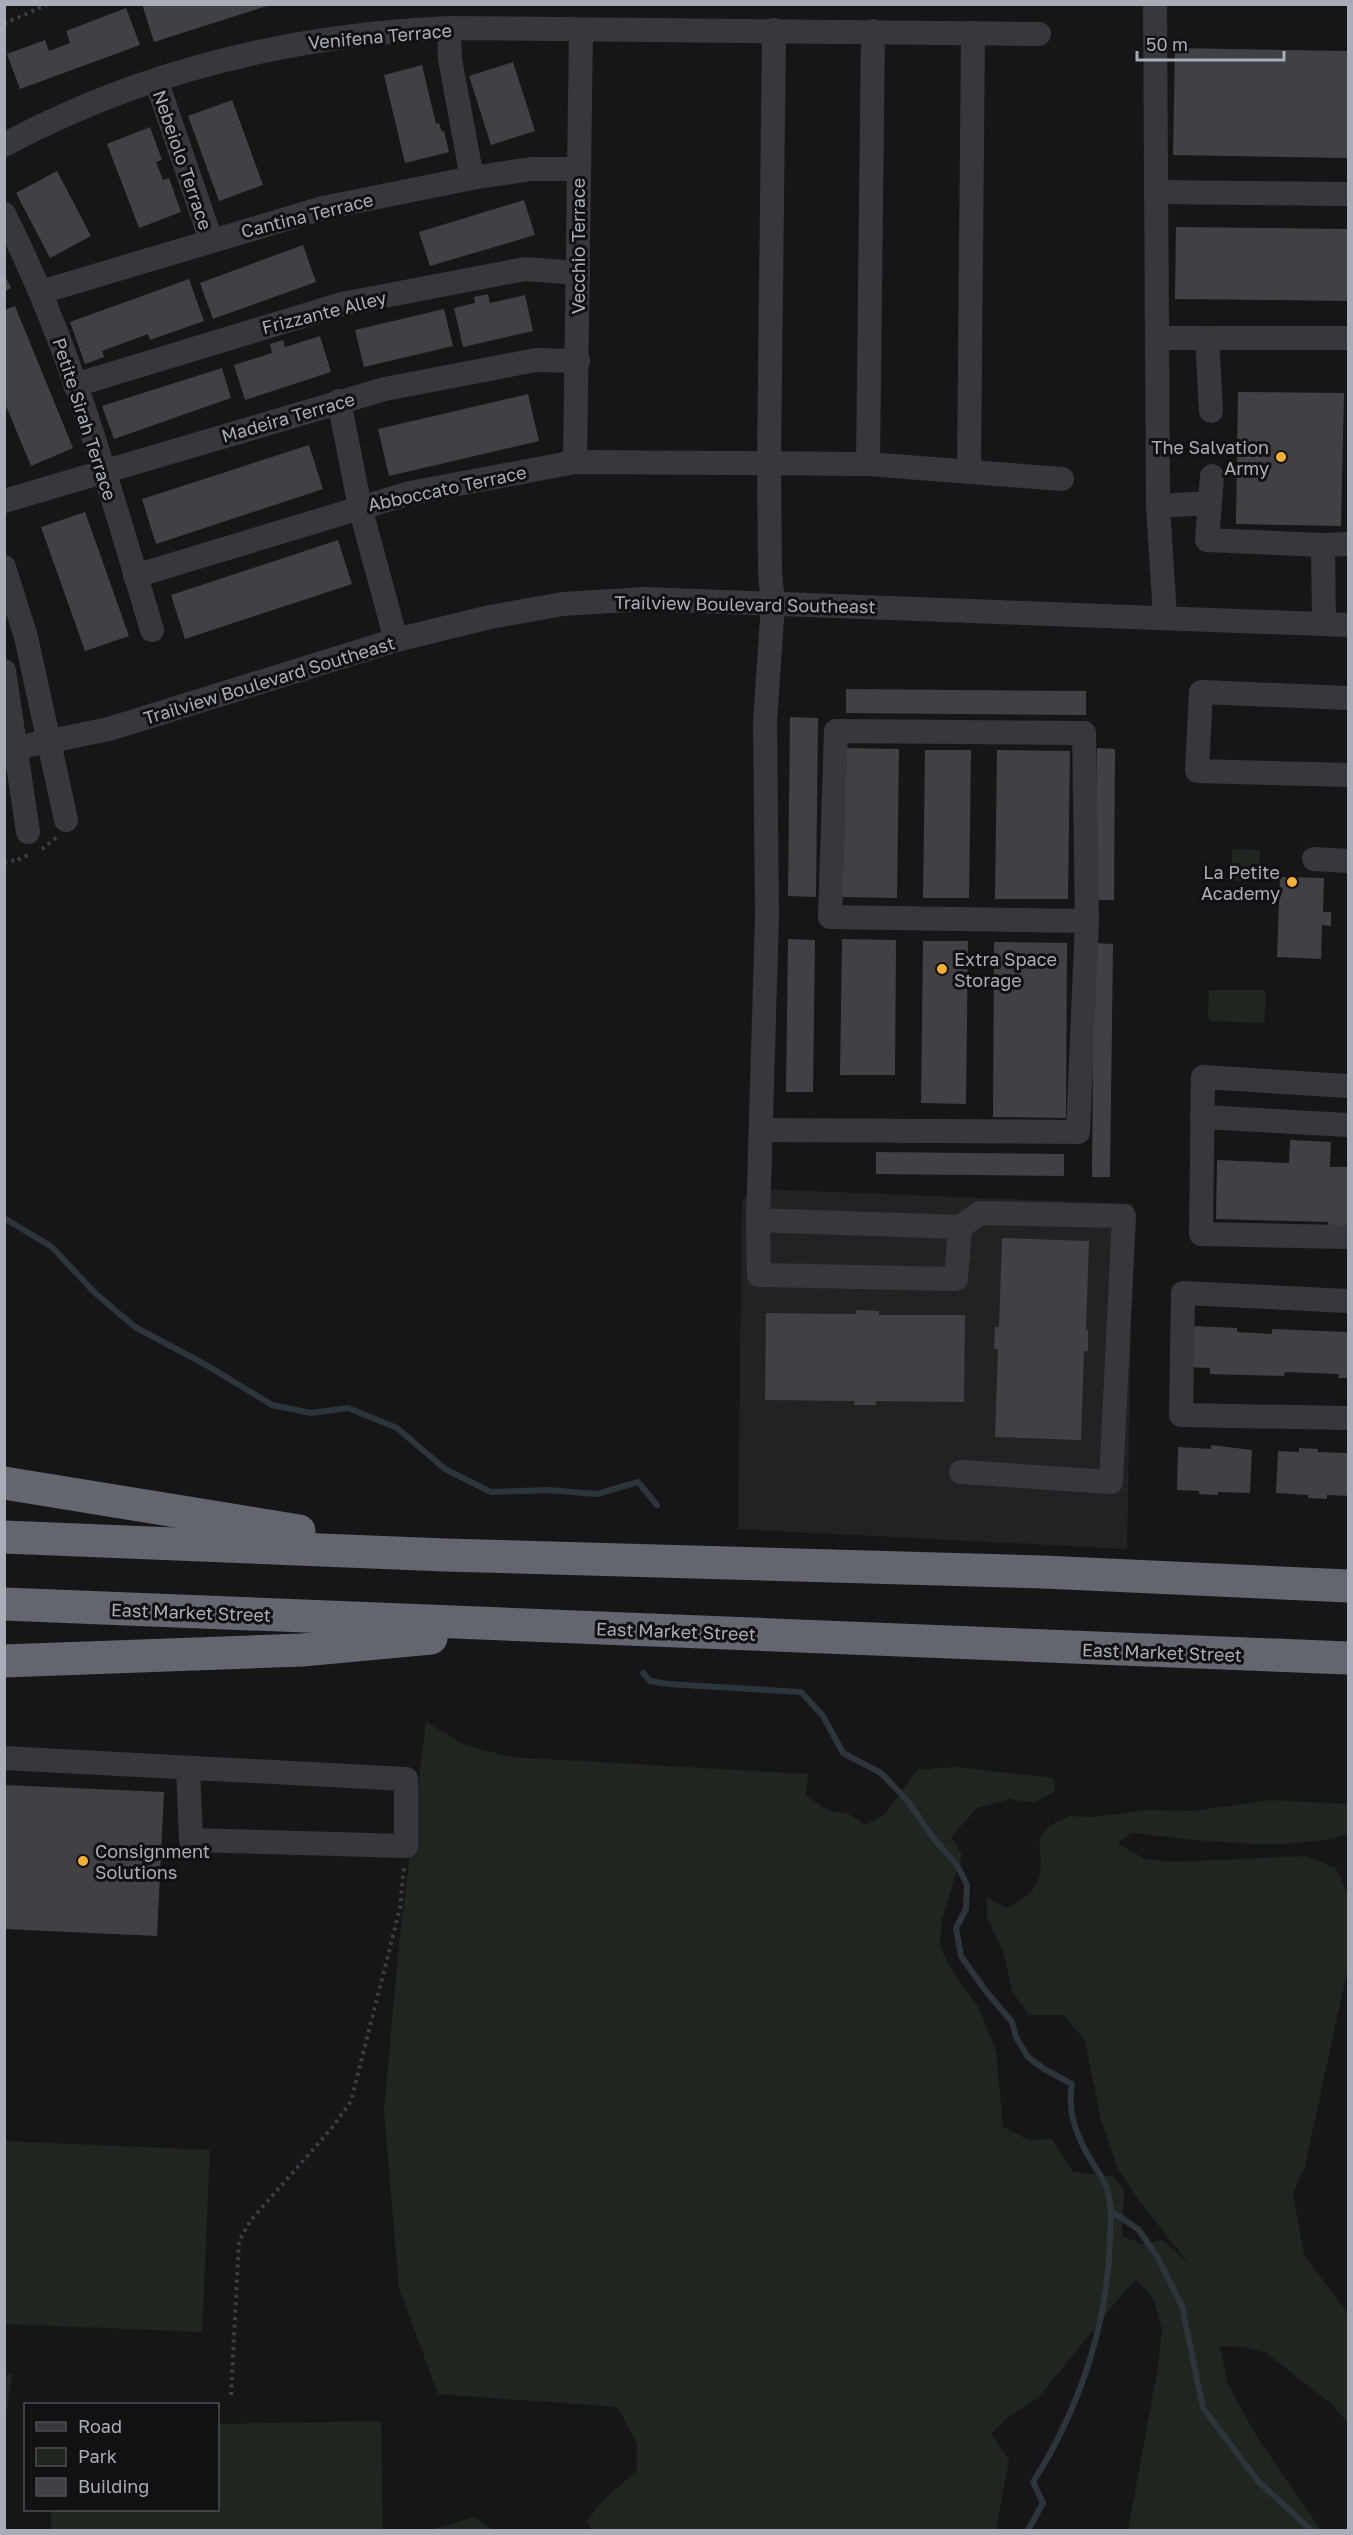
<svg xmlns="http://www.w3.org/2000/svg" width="1353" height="2535" viewBox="0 0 1353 2535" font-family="'Golos Text',sans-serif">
  <rect width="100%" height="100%" fill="#161618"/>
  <!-- built -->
  <path fill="#222225" d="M760 1189 1133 1204 1127 1549 738 1529 742 1199Z"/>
  <!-- green -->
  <g fill="#1e261f">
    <path d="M1232 849 1260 850V881H1232Z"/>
    <path d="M1209 990H1265L1266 996 1264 1023 1210 1021 1208 1016Z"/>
    <path d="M426 1722 465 1745 510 1757 808 1774 806 1796 829 1811 847 1813 866 1825 886 1813 917 1770 954 1767 1053 1778 1055 1791 1034 1803 1010 1799 977 1808 951 1837 962 1855 942 1919 940 1947 954 1974 979 2008 996 2051 1003 2127 1030 2140 1052 2139 1073 2172 1112 2176 1124 2188 1122 2236 1142 2244 1163 2240 1190 2265 1140 2202 1118 2169 1101 2120 1085 2041 1064 2015H1029L1012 1991 1004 1954 987 1917V1897L1006 1908C1043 1892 1043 1875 1039 1839L1049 1826 1070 1816 1094 1817 1148 1810 1194 1811 1268 1800 1348 1804V1834C1287 1853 1196 1840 1132 1833L1117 1843 1145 1859 1174 1862 1305 1856 1336 1868 1348 1895V1967L1305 2166 1293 2193 1304 2255 1348 2314V2424L1333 2405 1266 2353 1243 2347 1220 2346 1227 2381 1234 2396 1259 2440 1321 2530H1128L1158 2367 1162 2330 1153 2298 1137 2280 1125 2291 1038 2398 1007 2418 991 2434 1009 2460 996 2530H592L587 2522 600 2503 637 2471V2444L618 2407 438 2394 399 2288 384 2111 399 1944Z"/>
    <path d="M5 2141 210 2150 202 2332 5 2324Z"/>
    <path d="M5 2374 12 2375 5 2420 4 2374Z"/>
    <path d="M381 2421 383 2530H51V2510H218V2424Z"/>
    <path d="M474 2517 493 2530H430Z"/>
  </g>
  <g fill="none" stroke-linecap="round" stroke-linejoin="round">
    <!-- stream -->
    <g stroke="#2c353c" stroke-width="6">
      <path d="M4 1218 52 1247 95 1293 135 1327 208 1366 272 1405 311 1413 348 1408 397 1428 445 1469 491 1492 548 1490 597 1494 638 1482 657 1505"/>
      <path d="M643 1673 650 1681 668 1684 801 1692 823 1716 843 1753 881 1773 906 1799 934 1839 957 1865 967 1885 966 1909 956 1928 961 1956 985 1990 1012 2022 1016 2037 1028 2057 1044 2069 1072 2084C1067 2114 1077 2137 1092 2162 1096 2169 1103 2178 1106 2186 1112 2201 1111 2220 1110 2236 1109 2322 1079 2410 1033 2482L1043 2503 1028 2530"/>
      <path d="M1111 2211 1138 2229 1157 2256 1182 2306 1203 2408 1258 2481 1311 2530"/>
    </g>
  </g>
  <!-- building -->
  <g fill="#404145">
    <path d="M142 4H270V5L154 42Z"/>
    <path d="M126 8 140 45 20 89 7 54 45 40 49 51 70 43 66 31Z"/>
    <path d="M1175 48 1348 51V158L1173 155Z"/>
    <path d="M513 62 535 131 491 145 469 76Z"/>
    <path d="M422 65 436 124 439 123 442 132 444 131 449 152 405 163 384 75Z"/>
    <path d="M232 100 263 185 219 201 188 116Z"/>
    <path d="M150 127 162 160 156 162 163 180 169 178 181 212 139 228 107 144Z"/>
    <path d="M57 171 91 236 50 258 16 193Z"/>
    <path d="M524 200 535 235 430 266 419 232Z"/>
    <path d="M1176 227 1348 229V301L1175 299Z"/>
    <path d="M303 245 316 282 213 319 200 283Z"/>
    <path d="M4 274 11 288 4 292Z"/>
    <path d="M189 279 204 321 150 340 148 334 102 351 104 357 85 364 70 322Z"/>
    <path d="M488 294 490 303 525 295 533 331 463 347 454 308 475 303 474 297Z"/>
    <path d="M15 306 73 448 31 466 4 401V310Z"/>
    <path d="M444 309 453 346 364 367 355 330Z"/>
    <path d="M320 336 331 372 245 400 234 365 272 353 270 344 283 340 285 347Z"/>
    <path d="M222 368 231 398 114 439 102 406Z"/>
    <path d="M1238 392 1344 393 1341 526 1236 524Z"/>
    <path d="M528 394 539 441 389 476 378 429Z"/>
    <path d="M309 445 323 489 156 544 142 499Z"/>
    <path d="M85 512 129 636 85 651 41 527Z"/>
    <path d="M338 540 352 584 185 639 171 595Z"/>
    <path d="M846 689 1086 691V715L846 713Z"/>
    <path d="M790 717 818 718 816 897 788 896Z"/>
    <path d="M844 748 899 749 897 898 842 897Z"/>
    <path d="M1097 748 1115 749 1114 900H1095Z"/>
    <path d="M925 750H971L969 898H923Z"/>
    <path d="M997 750 1070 751 1068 899H995Z"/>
    <path d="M1280 877 1324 878 1323 912H1331V926L1322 925 1321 959 1277 957Z"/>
    <path d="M788 939 815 940 813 1092H786Z"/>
    <path d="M842 939 896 940 895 1075H840Z"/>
    <path d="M923 941H968L966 1104 921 1103Z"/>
    <path d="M994 942 1067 943 1066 1118 993 1117Z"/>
    <path d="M1094 943 1113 944 1110 1177H1092Z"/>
    <path d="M1290 1140 1331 1142 1330 1167H1348V1225H1328V1222L1216 1219 1217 1160 1289 1163Z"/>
    <path d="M876 1152 1064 1154V1176L876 1174Z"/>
    <path d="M1002 1238 1089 1241 1086 1330H1088V1351H1084L1081 1440 995 1437 998 1349H994L995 1327H999Z"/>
    <path d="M856 1310 879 1311V1315H965L964 1402 876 1401V1405H854V1401L765 1400 766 1313 856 1314Z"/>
    <path d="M1190 1326 1237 1328V1332L1272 1334V1329L1348 1332V1378H1338L1339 1374 1285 1372 1284 1376 1210 1374V1368L1188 1367Z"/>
    <path d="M1211 1445 1252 1450 1250 1493 1218 1492V1495L1199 1494V1491L1177 1490 1178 1447 1211 1449Z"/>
    <path d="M1299 1448 1318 1449V1452L1348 1453V1496L1327 1495V1499L1308 1498V1495L1276 1493 1278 1451 1299 1452Z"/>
    <path d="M4 1785 164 1792 157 1936 4 1929Z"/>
  </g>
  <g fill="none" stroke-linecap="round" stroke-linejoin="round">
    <!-- path -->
    <g stroke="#3d3f44" stroke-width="4" stroke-dasharray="3 4.5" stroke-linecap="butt">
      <path d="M4 24 48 4"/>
      <path d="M42 849 57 837"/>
      <path d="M18 860 30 854"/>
      <path d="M4 863 19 859"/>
      <path d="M231 2395 239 2241 251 2220 331 2129 351 2101 400 1908 404 1866"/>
    </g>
    <!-- minor -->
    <g stroke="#37383d" stroke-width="24">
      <path d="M1155 4 1158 506"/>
      <path d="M449 28 450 59 472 178"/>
      <path d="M873 31 868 464 1062 479"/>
      <path d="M156 80 211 240"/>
      <path d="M4 145C141 71 294 35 449 28L1039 34"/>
      <path d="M1156 192 1348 194"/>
      <path d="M4 214C71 346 110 489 152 630"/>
      <path d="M41 292 323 208 472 178 531 169H578"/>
      <path d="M1157 338H1348"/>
      <path d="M1207 338 1211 411"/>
      <path d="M75 385 342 304 525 269 578 273"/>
      <path d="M339 401 360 507 396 640"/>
      <path d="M575 462 581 30"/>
      <path d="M969 472 973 33"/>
      <path d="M1212 476 1207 540 1323 545"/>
      <path d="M4 501 385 389 536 360 578 361"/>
      <path d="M4 567 26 637 66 820"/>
      <path d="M135 576 410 493 575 462 868 464"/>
      <path d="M1165 617 1158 506 1210 503"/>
      <path d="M1324 624 1323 545 1348 544"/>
      <path d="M4 671 28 832"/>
      <path d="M1348 698 1201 692 1197 771 1348 775"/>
      <path d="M4 755 16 748 109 729 396 640 490 617 563 604 645 599 1348 625"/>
      <path d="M1314 859 1348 861"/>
      <path d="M1348 1086 1203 1077 1201 1234 1348 1237"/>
      <path d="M1202 1117 1348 1125"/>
      <path d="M762 1130 1078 1132 1087 921 830 917 836 731 1084 733 1087 921"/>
      <path d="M758 1220 960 1227 956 1279 759 1275 758 1220 767 916 765 722 773 604 770 572 769 462 774 30"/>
      <path d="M960 1227 980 1213 1124 1216 1111 1482 961 1472"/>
      <path d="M1348 1301 1183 1293 1181 1415 1348 1418"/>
      <path d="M4 1758 406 1779V1846L191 1840 188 1768"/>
    </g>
    <!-- highway -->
    <g stroke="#63666e" stroke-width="33">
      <path d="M4 1483 299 1531"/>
      <path d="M4 1537 445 1555 1043 1572 1348 1586"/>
      <path d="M4 1604 1348 1658"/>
      <path d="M4 1661 302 1650 431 1638"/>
    </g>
  </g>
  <!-- markers -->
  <g fill="#f2b134" stroke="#111113" stroke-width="2">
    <circle cx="1281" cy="457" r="6"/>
    <circle cx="1292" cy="882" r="6"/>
    <circle cx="942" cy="969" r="6"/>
    <circle cx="83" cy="1861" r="6"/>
  </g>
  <g text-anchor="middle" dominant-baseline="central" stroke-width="6" stroke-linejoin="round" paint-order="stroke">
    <!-- street labels -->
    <g font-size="18" fill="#a8adb8" stroke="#111113">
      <text transform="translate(380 36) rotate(-5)">Venifena Terrace</text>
      <text transform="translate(183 160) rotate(71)">Nebeiolo Terrace</text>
      <text transform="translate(307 215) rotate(-14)">Cantina Terrace</text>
      <text transform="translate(578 246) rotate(-90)">Vecchio Terrace</text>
      <text transform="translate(324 312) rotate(-14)">Frizzante Alley</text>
      <text transform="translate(288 417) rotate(-16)">Madeira Terrace</text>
      <text transform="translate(85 419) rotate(72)">Petite Sirah Terrace</text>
      <text transform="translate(447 488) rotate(-12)">Abboccato Terrace</text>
      <text transform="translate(745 604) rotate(1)">Trailview Boulevard Southeast</text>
      <text transform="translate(269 680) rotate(-17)">Trailview Boulevard Southeast</text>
      <text transform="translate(191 1612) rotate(2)">East Market Street</text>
      <text transform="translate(676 1631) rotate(2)">East Market Street</text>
      <text transform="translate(1162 1652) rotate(2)">East Market Street</text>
    </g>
    <!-- poi labels -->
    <g font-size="18" fill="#a8adb8" stroke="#111113" text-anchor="end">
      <text x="1269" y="447">The Salvation<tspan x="1269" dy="21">Army</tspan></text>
      <text x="1280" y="872">La Petite<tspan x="1280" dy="21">Academy</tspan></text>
      <text x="954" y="959" text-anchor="start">Extra Space<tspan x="954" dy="21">Storage</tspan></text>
      <text x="95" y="1851" text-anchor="start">Consignment<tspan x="95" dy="21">Solutions</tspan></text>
    </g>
  </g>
  <!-- border -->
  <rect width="1353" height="2535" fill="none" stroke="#a8adb8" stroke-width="12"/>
  <!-- legend -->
  <rect x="24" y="2403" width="195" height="108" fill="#111113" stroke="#4d4f55" stroke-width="1.5"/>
  <rect x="36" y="2422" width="30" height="9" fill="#37383d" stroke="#4d4f55" stroke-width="1.5"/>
  <text x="78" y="2433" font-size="18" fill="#a8adb8">Road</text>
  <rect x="36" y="2448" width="30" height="18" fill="#1e261f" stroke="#4d4f55" stroke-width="1.5"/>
  <text x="78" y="2463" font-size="18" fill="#a8adb8">Park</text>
  <rect x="36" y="2478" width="30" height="18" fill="#404145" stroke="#4d4f55" stroke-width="1.5"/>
  <text x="78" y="2493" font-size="18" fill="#a8adb8">Building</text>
  <!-- scale -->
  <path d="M1137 51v9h147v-9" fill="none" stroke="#a8adb8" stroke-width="3"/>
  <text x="1146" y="51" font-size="18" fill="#a8adb8" stroke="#111113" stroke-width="4.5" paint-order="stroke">50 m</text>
</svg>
